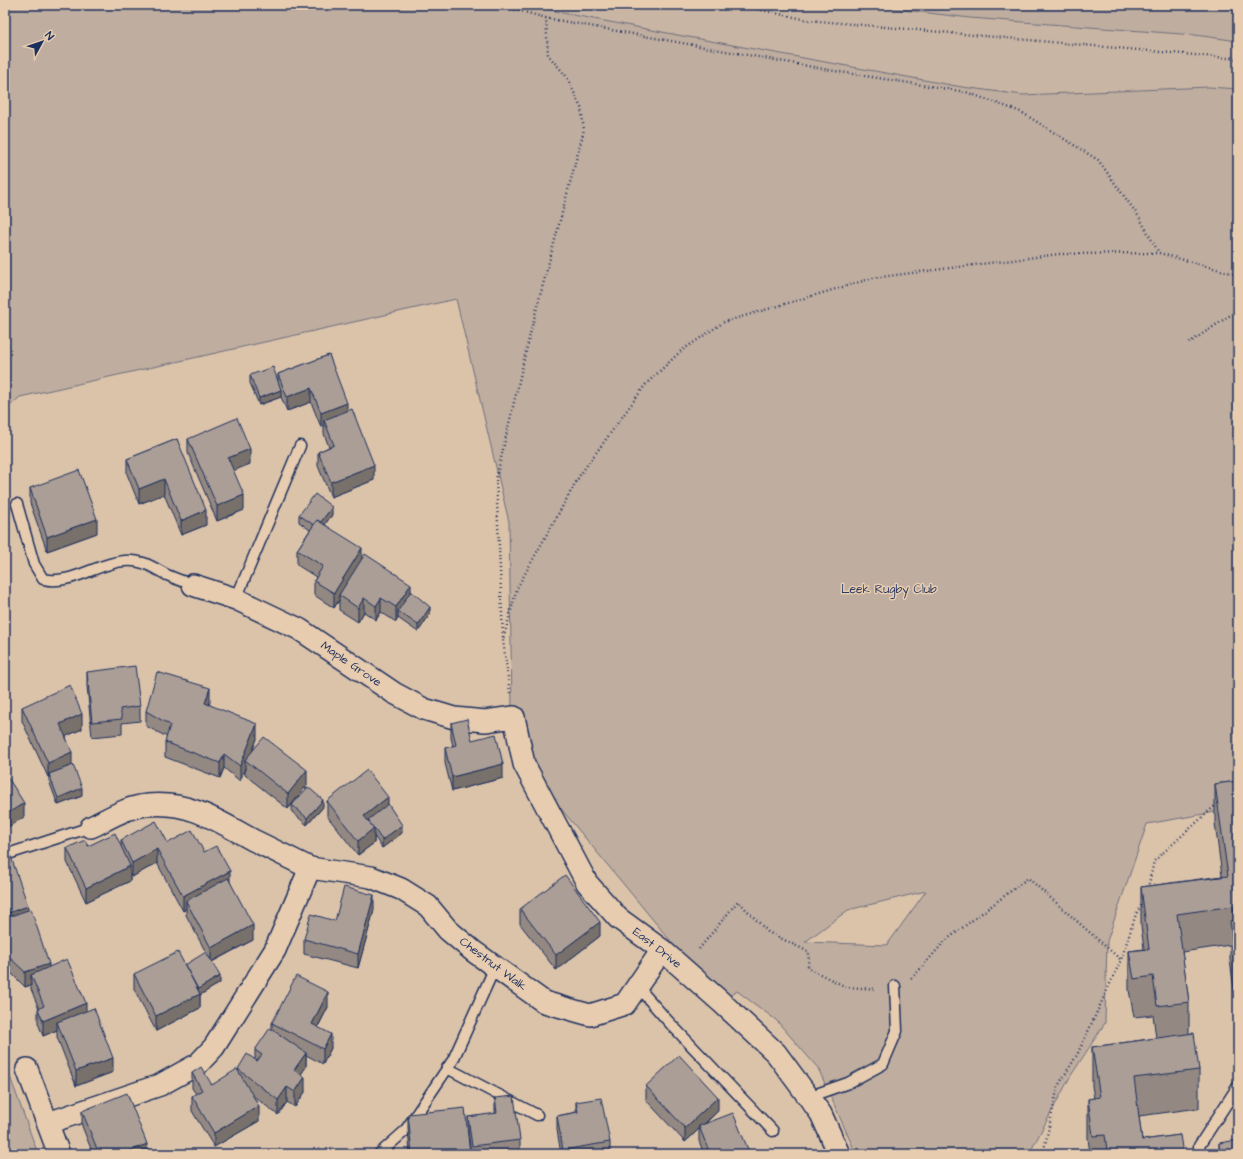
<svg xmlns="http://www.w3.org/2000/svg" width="1243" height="1159" viewBox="0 0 1243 1159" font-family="'Architects Daughter',sans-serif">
  <rect width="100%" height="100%" fill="#dbc3aa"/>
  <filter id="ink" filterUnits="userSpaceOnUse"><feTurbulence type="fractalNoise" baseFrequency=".025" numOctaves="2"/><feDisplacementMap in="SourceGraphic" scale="8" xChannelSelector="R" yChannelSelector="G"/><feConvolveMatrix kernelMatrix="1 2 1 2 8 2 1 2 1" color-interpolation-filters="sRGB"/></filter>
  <g filter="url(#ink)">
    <!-- built -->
    <path fill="#c9b5a3" d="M531 5H863L970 18 1195 35 1238 41V89L1209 87 1023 95 962 87 637 29Z"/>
    <!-- green -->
    <g fill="#bfad9f" stroke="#6d6e7e" fill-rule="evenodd">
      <path d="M5 5H531L563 13 683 36 962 87 1023 95 1209 87 1238 89V808L1147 824 1107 941 1105 1023 1070 1077 1029 1154H856L818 1068 776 1020 737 991 721 1002 524 764 512 708 509 522 456 299 20 397 5 410ZM926 891 887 945 805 942 848 910Z"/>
      <path d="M863 5H1238V41L1195 35 970 18Z"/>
      <path d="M5 1063 38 1154H5Z"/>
    </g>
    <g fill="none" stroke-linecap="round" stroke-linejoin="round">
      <!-- service casing -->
      <g stroke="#1b2f5e" stroke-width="13">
        <g id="service">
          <path d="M17 504 34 564 43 579C70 586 97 563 124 561 142 559 152 567 167 575 176 579 185 582 193 585"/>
          <path d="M236 599 300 446"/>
          <path d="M5 855 91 827"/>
          <path d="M637 986 667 1020 773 1131"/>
          <path d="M447 1068 537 1115"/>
          <path d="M808 1097 848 1083 883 1064 897 1031 895 986"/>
          <path d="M379 1154 405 1131 453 1060 495 967"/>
          <path d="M1200 1154 1199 1146 1238 1086"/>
        </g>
      </g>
      <!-- minor casing -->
      <g stroke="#1b2f5e" stroke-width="24">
        <g id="minor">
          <path d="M193 585 236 599 299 629 394 693 424 709 454 718 485 721 514 717 524 764 587 883 618 918 662 950 721 1002 776 1053 821 1114 839 1154"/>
          <path d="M91 827C108 819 128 806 148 805 190 801 218 821 253 840 272 849 291 859 310 868"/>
          <path d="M27 1069 59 1154"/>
          <path d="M48 1123 160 1085 198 1064 214 1047 275 950 310 868 371 877 401 889 428 906 448 930 473 951 544 1002 590 1015 625 1004 662 950"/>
        </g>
      </g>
      <!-- path -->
      <g stroke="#1b2f5e" stroke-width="2.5" stroke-dasharray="1 3" stroke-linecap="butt">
        <path d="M499 5 546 18 840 72 966 92 1021 112 1098 160 1139 217 1159 253"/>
        <path d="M738 5 808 20 1238 59"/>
        <path d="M1189 343 1238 310"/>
        <path d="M503 637 496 479 531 330 584 130 581 108 567 77 548 55 546 18"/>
        <path d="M510 693 503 640 517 588 580 475 646 384 681 351 724 322 873 278 1059 254 1159 253 1238 275"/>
        <path d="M1148 888 1154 861 1217 804"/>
        <path d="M699 949 738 901 768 932 809 952 808 968 846 987 876 989"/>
        <path d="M911 978 914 976 945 941 1028 878 1121 960 1136 914 1142 904"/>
        <path d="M1043 1154 1058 1086 1077 1055 1121 960"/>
      </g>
      <!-- service -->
      <use href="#service" stroke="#e7ccaf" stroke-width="10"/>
      <!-- minor -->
      <use href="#minor" stroke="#e7ccaf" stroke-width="21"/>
    </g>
    <!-- wall -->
    <g fill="#938882" stroke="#1b2f5e">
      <path d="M329 355 347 411 374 480 331 497 318 466V452L329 447 324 434V426L321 427 311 402 287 411 281 397 259 405 250 383V375L278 381V374Z"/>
      <path d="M177 439 206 525 181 535 164 494 139 504 127 474V459Z"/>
      <path d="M188 439 250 464 233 470 244 510 217 521 188 453Z"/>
      <path d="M30 488 97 533 47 551 30 503Z"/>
      <path d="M299 515H332L325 524 362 560 411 591 430 614 418 632 398 618 396 622 381 612 376 620 364 612 358 622 339 610V600L334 608 314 595V581L316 577 297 565V550L310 530 299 522Z"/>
      <path d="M87 672 140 706V721L122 723V734L92 737 87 686Z"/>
      <path d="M210 702 209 704 257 739 251 753 307 785 288 809 245 775V768L240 781 224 768 220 778 165 757V742L167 737 146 726V711Z"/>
      <path d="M22 707 82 729 66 736 72 765 82 796 58 805 49 781V777H48L22 721Z"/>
      <path d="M451 723 472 740 503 778 452 791 445 763V748L453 746 451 738Z"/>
      <path d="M1238 781 1236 1005 1230 960V945L1182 952 1189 1002V1034L1199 1070V1108L1139 1116 1142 1140 1180 1135 1090 1154 1088 1138V1099L1094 1098 1092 1086V1047L1156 1038 1153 1015 1134 1017 1129 990V951L1144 949 1141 926V887L1222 876 1215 823V784Z"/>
      <path d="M327 801 388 804 402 833 382 848 374 836V843L358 855 327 816Z"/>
      <path d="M292 805 323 807 307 825 292 812Z"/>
      <path d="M121 840 168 843 204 852 230 882 253 940 212 962 220 983 200 995V1008L156 1031 134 989V974L185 965 209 958 186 915V909L183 911 157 863 132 877 130 874V881L86 902 67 862V848L88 846H121Z"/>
      <path d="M5 853 49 967 86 1011 113 1072 76 1086 57 1037V1030L43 1036 38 1023V1009H39L31 989V985L25 987 5 967Z"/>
      <path d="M520 909 600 936 556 970 520 924Z"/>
      <path d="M374 910 358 968 304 954V939L335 921Z"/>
      <path d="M328 1007 318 1027 331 1048 323 1064 306 1055V1067L301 1074 305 1092 295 1107 287 1102 278 1115 252 1095 259 1121 214 1147 192 1111V1096L196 1094 192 1088V1073L212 1085 238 1071V1069L255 1059V1050L272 1030V1023Z"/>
      <path d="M646 1086 718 1111 705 1124 750 1154H704L699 1141V1129L685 1142 646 1100Z"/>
      <path d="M495 1098 520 1140V1154H471L468 1131V1117L495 1114Z"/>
      <path d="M576 1102 610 1142V1154H561L557 1130V1116L576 1112Z"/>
      <path d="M82 1111 147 1150 152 1154H93L82 1126Z"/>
      <path d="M408 1114 470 1154H410L408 1129Z"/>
      <path d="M1219 1143 1238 1154H1219Z"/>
    </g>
    <!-- shaded-wall -->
    <g fill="#786f6a" stroke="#1b2f5e">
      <path d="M311 388V402L287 411V397Z"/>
      <path d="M281 390V397L259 405V398Z"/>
      <path d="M347 403V418L324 420V426L321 427V413Z"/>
      <path d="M250 449V464L228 473V458Z"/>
      <path d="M374 465V480L331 497V482Z"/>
      <path d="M164 479V494L139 504V489Z"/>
      <path d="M244 495V510L217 521V506Z"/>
      <path d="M332 507V515L317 534V527Z"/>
      <path d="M206 510V525L181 535V521Z"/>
      <path d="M97 519V533L47 551V537Z"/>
      <path d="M362 548V563L339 595V600L334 608V593Z"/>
      <path d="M411 584V599L398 611V618L396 622V607Z"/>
      <path d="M364 598V612L358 622V608Z"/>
      <path d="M381 598V612L376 620V606Z"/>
      <path d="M430 607V614L418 632V625Z"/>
      <path d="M210 688V702L205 717V703Z"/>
      <path d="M82 714V729L60 739V724Z"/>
      <path d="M257 724V739L248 762 245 760V768L240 781V766Z"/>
      <path d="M72 752V766L49 774V777H48V763Z"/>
      <path d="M224 754V768L220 778V763Z"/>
      <path d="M503 764V778L452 791V777Z"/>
      <path d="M307 770V785L288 809V794Z"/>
      <path d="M82 788V796L58 805V798Z"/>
      <path d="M388 797V812L368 820V827L364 816Z"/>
      <path d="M323 800V807L307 825V818Z"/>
      <path d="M24 803V817L5 829V815Z"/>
      <path d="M402 825V833L382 848V840Z"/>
      <path d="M374 828V843L358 855V841Z"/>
      <path d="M157 849V863L132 877V863Z"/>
      <path d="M130 866V881L86 902V888Z"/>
      <path d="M230 871V885L186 901V909L183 911V896Z"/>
      <path d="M374 895V910L358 968V954Z"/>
      <path d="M28 906V921L5 929V914Z"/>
      <path d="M600 922V936L556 970V955Z"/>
      <path d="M253 925V940L211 962V948Z"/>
      <path d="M49 964V978L31 975V985L25 987V972Z"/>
      <path d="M1238 964V1003L1236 1005V966Z"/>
      <path d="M220 976V983L200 995V1008L156 1031V1016L198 995V989Z"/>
      <path d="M328 992V1007L312 1038V1024Z"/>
      <path d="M86 1003V1017L57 1022V1030L43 1036V1021Z"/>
      <path d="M331 1034V1048L323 1064V1049Z"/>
      <path d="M306 1053V1067L294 1084V1070Z"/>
      <path d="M113 1058V1072L76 1086V1071Z"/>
      <path d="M305 1077V1092L295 1107V1092Z"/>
      <path d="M287 1087V1102L278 1115V1100Z"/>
      <path d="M718 1097V1111L700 1128 699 1126V1129L685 1142V1128Z"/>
      <path d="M259 1106V1121L214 1147V1133Z"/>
      <path d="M147 1144V1154H123Z"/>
    </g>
    <!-- building -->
    <g fill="#ab9e97" stroke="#1b2f5e">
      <path d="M329 355 347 403 321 413 311 388 287 397 278 374Z"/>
      <path d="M273 367 281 390 259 398 250 375Z"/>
      <path d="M352 409 374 465 331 482 318 452 334 445 324 420Z"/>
      <path d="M237 418 250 449 228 458 244 495 217 506 188 439Z"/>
      <path d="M177 439 206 510 181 521 164 479 139 489 127 459Z"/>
      <path d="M79 470 97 519 47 537 30 488Z"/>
      <path d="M315 494 332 507 321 522 317 520 314 525 299 515Z"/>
      <path d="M317 520 362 548 334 593 314 581 323 566 297 550Z"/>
      <path d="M365 554 411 584 396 607 381 598 376 606 364 598 358 608 339 595Z"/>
      <path d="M411 591 430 607 418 625 398 611Z"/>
      <path d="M135 666 140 706 120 709 122 719 92 722 87 672Z"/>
      <path d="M157 672 210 688 205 703 257 724 240 766 224 754 220 763 165 742 170 725 146 711Z"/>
      <path d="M70 685 82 714 60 724 72 752 48 763 22 707Z"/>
      <path d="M467 719 472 740 496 734 503 764 452 777 445 748 456 745 451 723Z"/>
      <path d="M264 737 307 770 288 794 245 760Z"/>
      <path d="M73 765 82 788 58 798 49 774Z"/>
      <path d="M367 770 388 797 364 816 374 828 358 841 327 801Z"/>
      <path d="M5 773 24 803 5 815Z"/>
      <path d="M1238 781V964L1236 966 1230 921 1235 920 1233 906 1177 914 1189 1002 1157 1006 1153 976 1134 979 1129 951 1149 949 1141 887 1228 876 1215 784Z"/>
      <path d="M308 787 323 800 307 818 292 805Z"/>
      <path d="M388 804 402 825 382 840 368 820Z"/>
      <path d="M156 821 168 843 192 830 204 852 216 846 230 871 183 896 157 849 132 863 121 840Z"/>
      <path d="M115 833 130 866 86 888 67 848 85 840 88 846Z"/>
      <path d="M9 851 28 906 5 914V853Z"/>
      <path d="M565 875 600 922 556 955 520 909Z"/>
      <path d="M228 878 253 925 211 948 186 901Z"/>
      <path d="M344 887 374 895 358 954 304 939 311 914 335 921Z"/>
      <path d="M31 909 49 964 25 972 5 953V918Z"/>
      <path d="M178 952 200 994 156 1016 134 974Z"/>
      <path d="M206 952 220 976 198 989 185 965Z"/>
      <path d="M67 959 86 1003 43 1021 38 1009 44 1006 31 975Z"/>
      <path d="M296 976 328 992 312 1024 331 1034 323 1049 272 1023Z"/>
      <path d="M94 1008 113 1058 76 1071 57 1022Z"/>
      <path d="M270 1028 306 1053 294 1070 305 1077 295 1092 287 1087 278 1100 238 1069 247 1054 257 1061 262 1055 255 1050Z"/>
      <path d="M1194 1033 1199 1070 1134 1078 1142 1140 1180 1135 1183 1154H1091L1090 1153 1107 1150 1105 1135 1093 1136 1088 1099 1100 1097 1092 1047Z"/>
      <path d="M679 1055 718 1097 685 1128 646 1086Z"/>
      <path d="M201 1067 212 1085 237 1069 259 1106 214 1133 192 1096 202 1090 192 1073Z"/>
      <path d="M127 1093 147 1144 123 1154H99L82 1111Z"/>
      <path d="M514 1096 520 1140 472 1146 468 1117 497 1113 495 1098Z"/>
      <path d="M601 1098 610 1142 563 1150 557 1116 578 1112 576 1102Z"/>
      <path d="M465 1108 470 1154H453V1152L434 1154H412L408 1114Z"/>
      <path d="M733 1113 750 1154H710L699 1126Z"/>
      <path d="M1238 1140V1154H1220L1219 1143Z"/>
      <path d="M150 1149 152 1154H136Z"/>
    </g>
  </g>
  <g text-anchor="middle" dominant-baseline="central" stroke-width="3" stroke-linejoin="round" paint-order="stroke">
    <!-- park labels -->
    <g font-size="12" fill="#2b3c64" stroke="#e7ccaf">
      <text x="889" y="589">Leek Rugby Club</text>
    </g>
    <!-- street labels -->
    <g font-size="12" fill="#1b2f5e" stroke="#e7ccaf">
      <text transform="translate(351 664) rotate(34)">Maple Grove</text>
      <text transform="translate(657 948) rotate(38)">East Drive</text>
      <text transform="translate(493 964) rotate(37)">Chestnut Walk</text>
    </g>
  </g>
  <!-- margin -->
  <rect width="1243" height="1159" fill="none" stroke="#e7ccaf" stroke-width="20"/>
  <rect x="10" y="10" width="1223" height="1139" fill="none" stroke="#1b2f5e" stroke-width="1.5" filter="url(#ink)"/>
  <!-- north arrow -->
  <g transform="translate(42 42) rotate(50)" stroke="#e7ccaf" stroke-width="3" paint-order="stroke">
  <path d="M0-3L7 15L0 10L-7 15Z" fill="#1b2f5e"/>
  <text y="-6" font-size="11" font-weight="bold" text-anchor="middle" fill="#1b2f5e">N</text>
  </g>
</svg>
